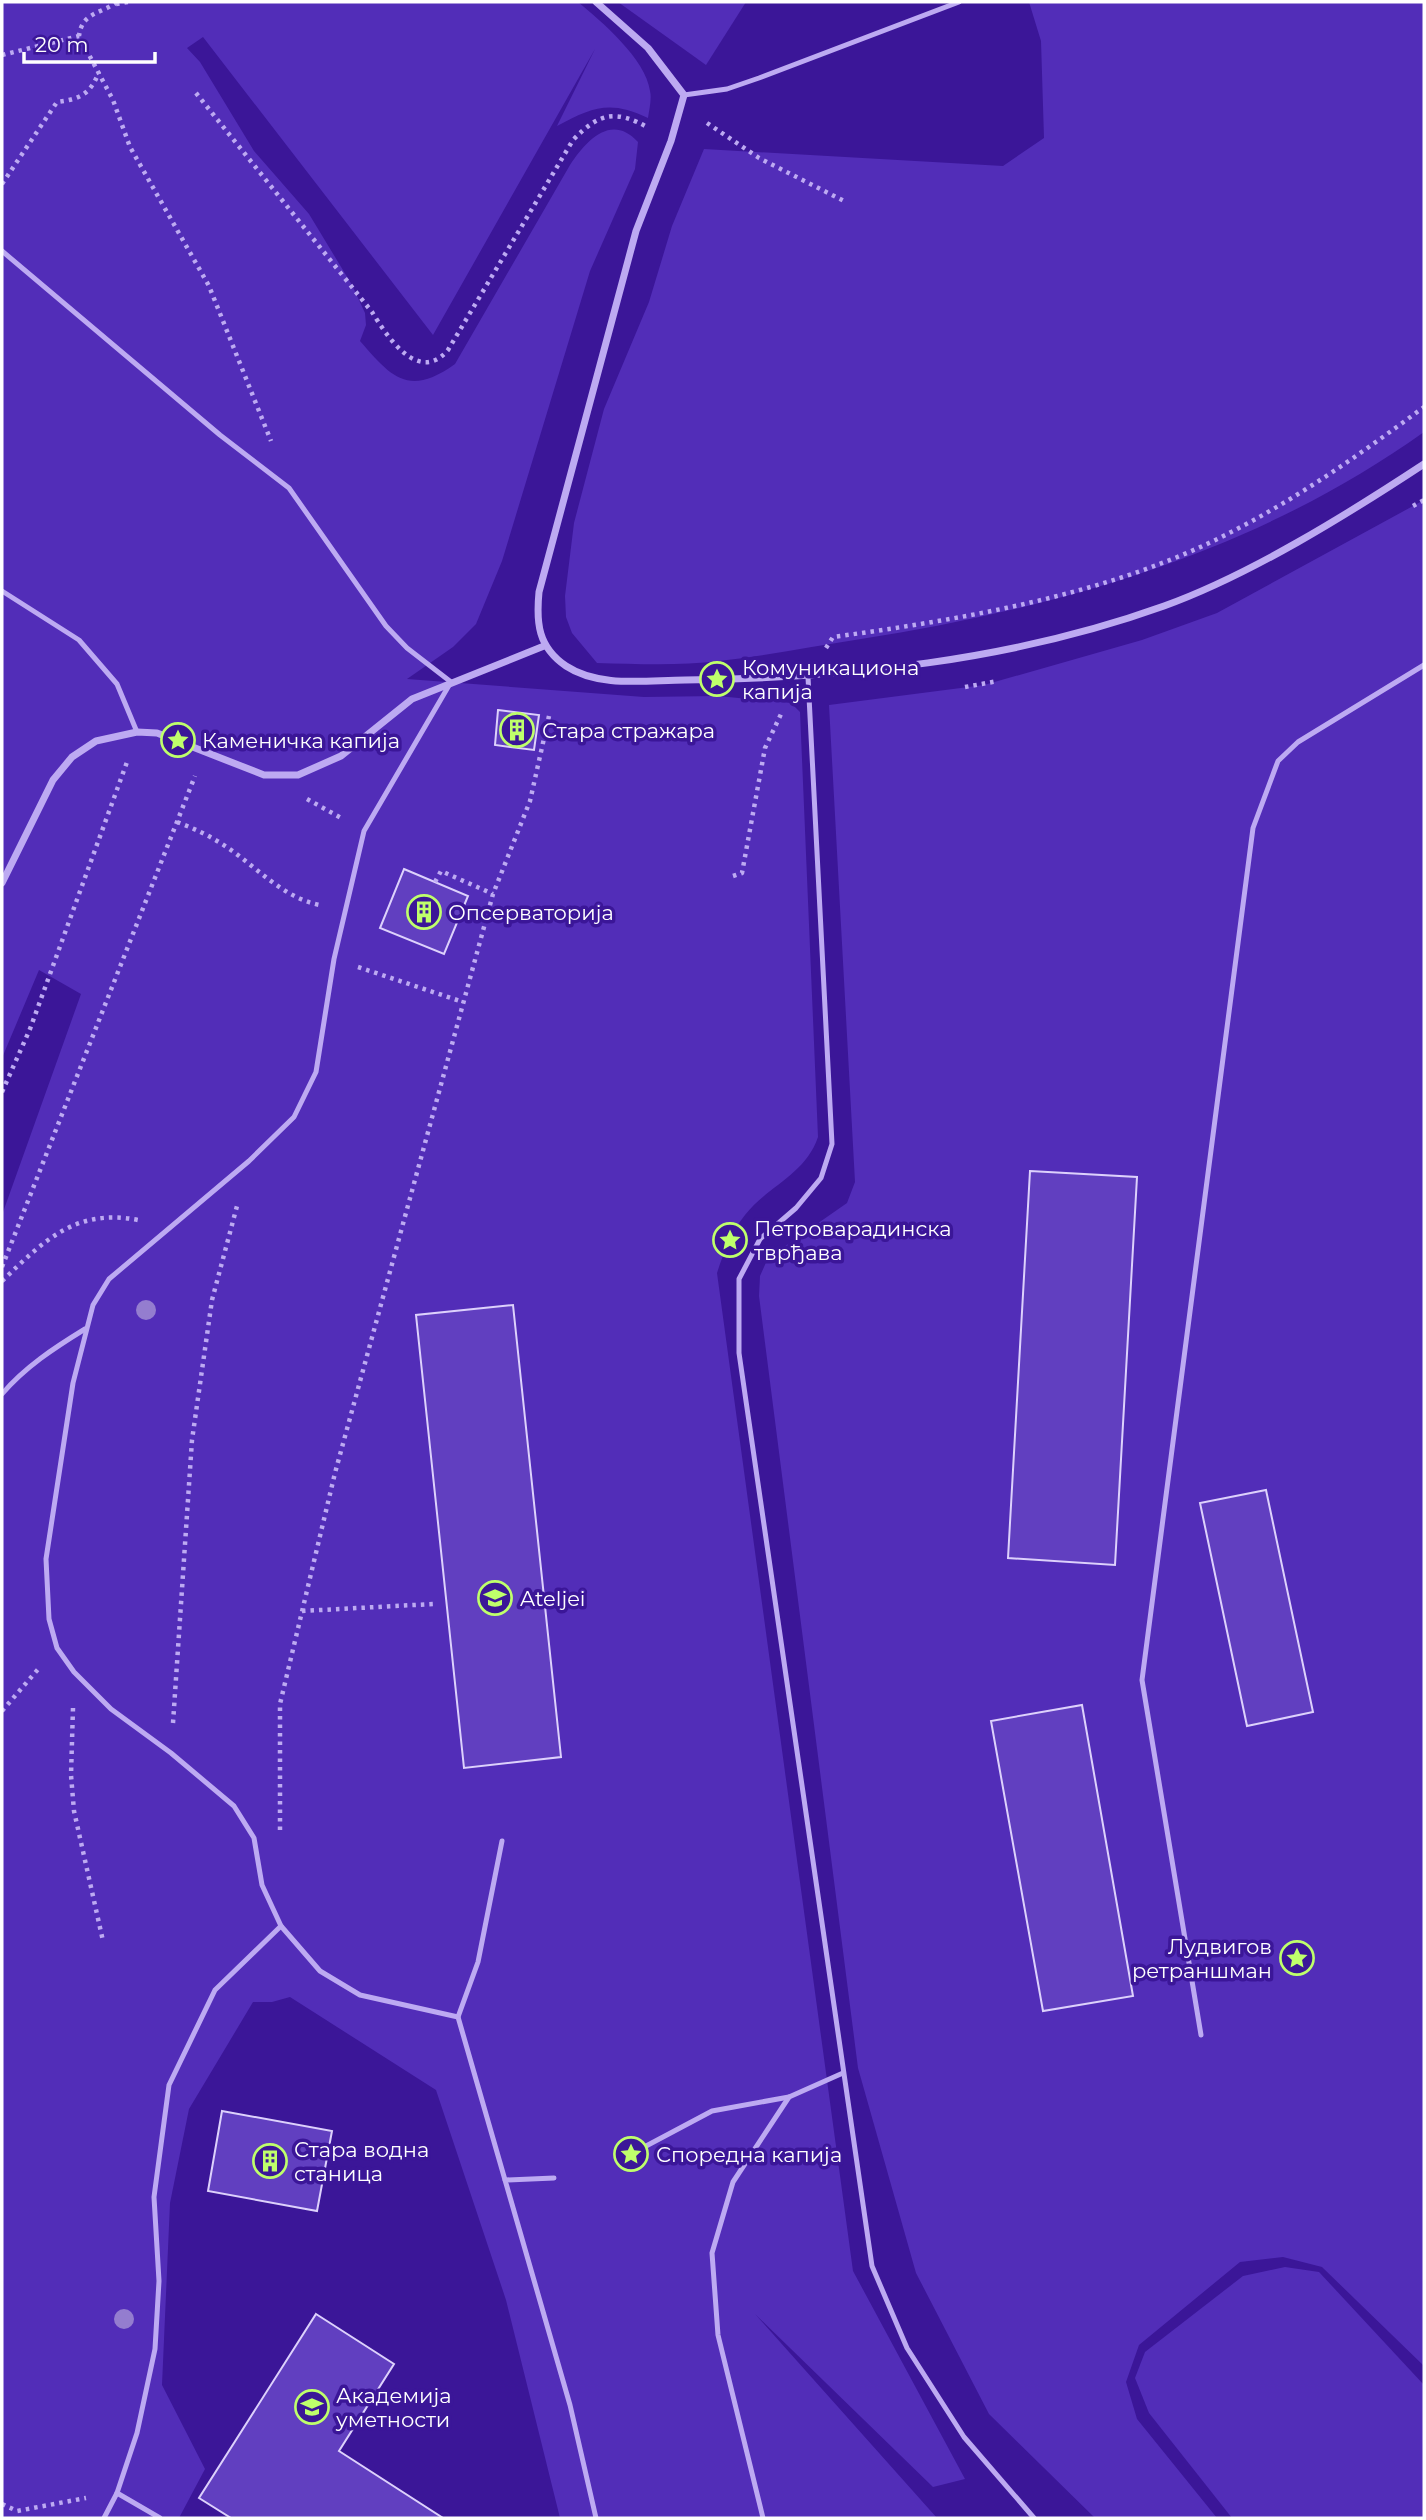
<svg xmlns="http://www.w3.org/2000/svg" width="1426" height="2520" viewBox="0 0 1426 2520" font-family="Montserrat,sans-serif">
  <rect width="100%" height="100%" fill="#3b1698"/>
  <!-- green -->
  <g fill="#522db8" fill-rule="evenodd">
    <path d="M2 2H578C601 21 646 59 650 91 652 99 649 110 648 118 610 100 593 107 557 126L595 49 433 335 203 37 187 48 200 62 254 151 309 214 352 285 365 313 366 325 360 341C392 378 409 397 455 364L570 165C585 142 611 112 638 142L635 169 590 271 502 561 476 624 453 647 407 679 644 697 718 696 791 703 800 712 818 1137C805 1175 769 1185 745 1215 731 1232 724 1252 717 1273L853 2271 965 2479 933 2487 755 2314 937 2518H560L506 2300 436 2090 290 1997 272 2002H253L189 2109 170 2203 162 2385 205 2469 179 2518H2V1215L81 994 39 970 2 1058Z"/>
    <path d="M618 2H746L706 65Z"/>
    <path d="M1029 2H1424V432C1256 552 1062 607 861 639 814 646 767 656 719 661 680 666 637 664 597 663L572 633 566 617 565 596 574 523 604 409 649 302 672 226 704 149 1003 166 1044 138 1041 41Z"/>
    <path d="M1424 500V2366L1322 2267 1283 2257 1240 2262 1139 2345 1126 2382 1137 2419 1217 2518H1095L989 2414 916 2273 858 2068 759 1296 760 1276 768 1258 847 1203 855 1182 829 705 984 685 1142 640 1217 613ZM1030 1171 1136 1177 1114 1565 1008 1558ZM1266 1490 1313 1712 1247 1726 1200 1504ZM1082 1706 1133 1995 1044 2011H1043Z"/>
    <path d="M1285 2267 1319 2272 1424 2385V2518H1232L1149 2413 1135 2378 1145 2352 1243 2276Z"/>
  </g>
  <!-- building -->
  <g fill="#613fc0" stroke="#ddd1fc" stroke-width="2">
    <path d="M498 710 539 715 534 750 495 745Z"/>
    <path d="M404 869 468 896 444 954 380 928Z"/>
    <path d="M1030 1171 1137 1177 1115 1565 1008 1558Z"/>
    <path d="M513 1305 561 1757 464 1768 416 1315Z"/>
    <path d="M1266 1490 1313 1712 1247 1726 1200 1503Z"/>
    <path d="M1082 1705 1133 1996 1043 2011 991 1721Z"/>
    <path d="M222 2111 332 2131 317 2211 208 2191Z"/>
    <path d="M316 2314 394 2364 339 2451 443 2518H231L199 2498Z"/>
  </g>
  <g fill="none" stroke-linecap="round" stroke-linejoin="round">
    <!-- path -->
    <g stroke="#bdaaf2" stroke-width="4.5" stroke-dasharray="3.5 5" stroke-linecap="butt">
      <path d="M117 2C101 14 82 12 79 36L113 100 130 147 209 286 271 441"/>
      <path d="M116 4 128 2"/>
      <path d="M2 55 79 36"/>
      <path d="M196 93 372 312C387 336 418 385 448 350L573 140C599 113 615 109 649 128"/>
      <path d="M707 123 759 158 846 202"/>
      <path d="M2 184 57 102C81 99 90 94 99 72"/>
      <path d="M1413 506 1424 500"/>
      <path d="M826 648 833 637C957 620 1095 597 1209 543 1287 506 1355 458 1424 407"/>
      <path d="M965 687 998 681"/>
      <path d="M307 799 343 819"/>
      <path d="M177 822C193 828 208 835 222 844 254 864 282 898 320 905"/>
      <path d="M733 876 742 873 765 748 782 712"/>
      <path d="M435 882 441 871 493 894"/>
      <path d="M358 967 463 1002"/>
      <path d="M2 1092 30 1029 127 762"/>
      <path d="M2 1267 195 776"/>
      <path d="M2 1281C44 1241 75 1208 138 1220"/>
      <path d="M302 1611 433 1604"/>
      <path d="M73 1708 71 1775 74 1811 103 1941"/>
      <path d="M2 1711 40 1667"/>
      <path d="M173 1723 192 1440 212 1300 237 1206"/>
      <path d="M280 1830V1704L335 1473 493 894 530 801 549 716"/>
      <path d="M2 2504 17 2511 86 2498"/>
    </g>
    <!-- service -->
    <g stroke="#bdaaf2" stroke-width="5">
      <path d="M684 95 727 89 759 78 959 2"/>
      <path d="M2 251 220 435 289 488 386 626 407 648 451 682 364 831 334 959 316 1072 294 1117 249 1161 109 1279 93 1305 73 1383 46 1559 49 1619 57 1648 74 1672 111 1709 171 1753 234 1806 254 1838 262 1885 281 1926 320 1971 360 1995 458 2017 570 2405 596 2518"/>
      <path d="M2 591 79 640 117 684 137 732"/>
      <path d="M808 677 832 1144 821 1178 796 1208 760 1239 739 1279V1353L872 2266 907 2348 964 2437 1034 2518"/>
      <path d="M2 1394C25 1367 54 1348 85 1329"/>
      <path d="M458 2017 478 1962 502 1841"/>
      <path d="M1201 2035 1142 1680 1253 828 1278 761 1298 742 1424 665"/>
      <path d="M631 2154 712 2111 789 2097"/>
      <path d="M505 2180 554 2178"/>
      <path d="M117 2493 160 2518"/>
      <path d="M104 2518 117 2493 137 2433 155 2349 159 2281 154 2197 169 2085 215 1990 281 1926"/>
      <path d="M763 2518 718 2335 712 2253 733 2182 789 2097 843 2073"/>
    </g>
    <!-- minor -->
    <g stroke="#bdaaf2" stroke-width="7">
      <path d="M596 2 648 48 684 95 671 141 636 231 539 592C536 623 538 647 566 666 599 688 647 680 685 680 847 678 1011 661 1164 606 1250 575 1348 514 1424 464"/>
      <path d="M2 883 53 780 72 757 96 741 137 732 157 733 264 775H298L341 756 412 699 544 646"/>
    </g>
  </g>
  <!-- trees -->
  <g fill="#947dcf">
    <circle cx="146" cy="1310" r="10"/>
    <circle cx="124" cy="2319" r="10"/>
  </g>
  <!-- icons -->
  <defs>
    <g id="sight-ring" transform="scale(1.75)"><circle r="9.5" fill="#3b1698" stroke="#bfff6b" stroke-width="1.5"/><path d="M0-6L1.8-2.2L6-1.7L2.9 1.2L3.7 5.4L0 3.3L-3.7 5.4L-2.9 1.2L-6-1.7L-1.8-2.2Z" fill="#bfff6b"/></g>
    <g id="building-ring" transform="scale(1.75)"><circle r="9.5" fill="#3b1698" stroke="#bfff6b" stroke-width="1.5"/><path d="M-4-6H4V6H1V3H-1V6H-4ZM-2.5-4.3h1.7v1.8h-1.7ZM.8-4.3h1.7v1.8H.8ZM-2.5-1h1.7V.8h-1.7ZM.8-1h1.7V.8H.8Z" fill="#bfff6b"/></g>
    <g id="university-ring" transform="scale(1.75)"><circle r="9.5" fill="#3b1698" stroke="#bfff6b" stroke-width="1.5"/><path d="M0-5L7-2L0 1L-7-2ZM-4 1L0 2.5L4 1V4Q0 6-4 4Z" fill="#bfff6b"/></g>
  </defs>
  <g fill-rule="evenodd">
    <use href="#sight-ring" x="717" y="679"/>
    <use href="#building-ring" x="517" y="730"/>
    <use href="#sight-ring" x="178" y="740"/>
    <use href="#building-ring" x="424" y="912"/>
    <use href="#sight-ring" x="730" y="1240"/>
    <use href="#university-ring" x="495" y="1598"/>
    <use href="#sight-ring" x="1297" y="1958"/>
    <use href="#sight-ring" x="631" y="2154"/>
    <use href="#building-ring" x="270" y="2161"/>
    <use href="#university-ring" x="312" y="2407"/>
  </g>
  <g text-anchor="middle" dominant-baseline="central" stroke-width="7" stroke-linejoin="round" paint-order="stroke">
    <!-- poi labels -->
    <g font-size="21" fill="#fff" stroke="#3b1698" text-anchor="start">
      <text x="742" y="667">Комуникациона<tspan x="742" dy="24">капија</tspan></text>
      <text x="542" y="730">Стара стражара</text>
      <text x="202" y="740">Каменичка капија</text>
      <text x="448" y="912">Опсерваторија</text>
      <text x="754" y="1228">Петроварадинска<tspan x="754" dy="24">тврђава</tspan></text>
      <text x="520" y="1598">Ateljei</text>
      <text x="1272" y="1946" text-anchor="end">Лудвигов<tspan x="1272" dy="24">ретраншман</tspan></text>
      <text x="294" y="2149">Стара водна<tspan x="294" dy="24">станица</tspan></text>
      <text x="656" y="2154">Споредна капија</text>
      <text x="336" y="2395">Академија<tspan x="336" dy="24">уметности</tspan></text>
    </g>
  </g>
  <!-- border -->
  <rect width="1426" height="2520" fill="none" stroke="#ffffff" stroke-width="7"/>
  <!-- scale -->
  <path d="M24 52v10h131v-10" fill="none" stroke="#ffffff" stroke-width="3.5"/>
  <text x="35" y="52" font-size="21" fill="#ffffff" stroke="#3b1698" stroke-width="5" paint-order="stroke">20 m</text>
</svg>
